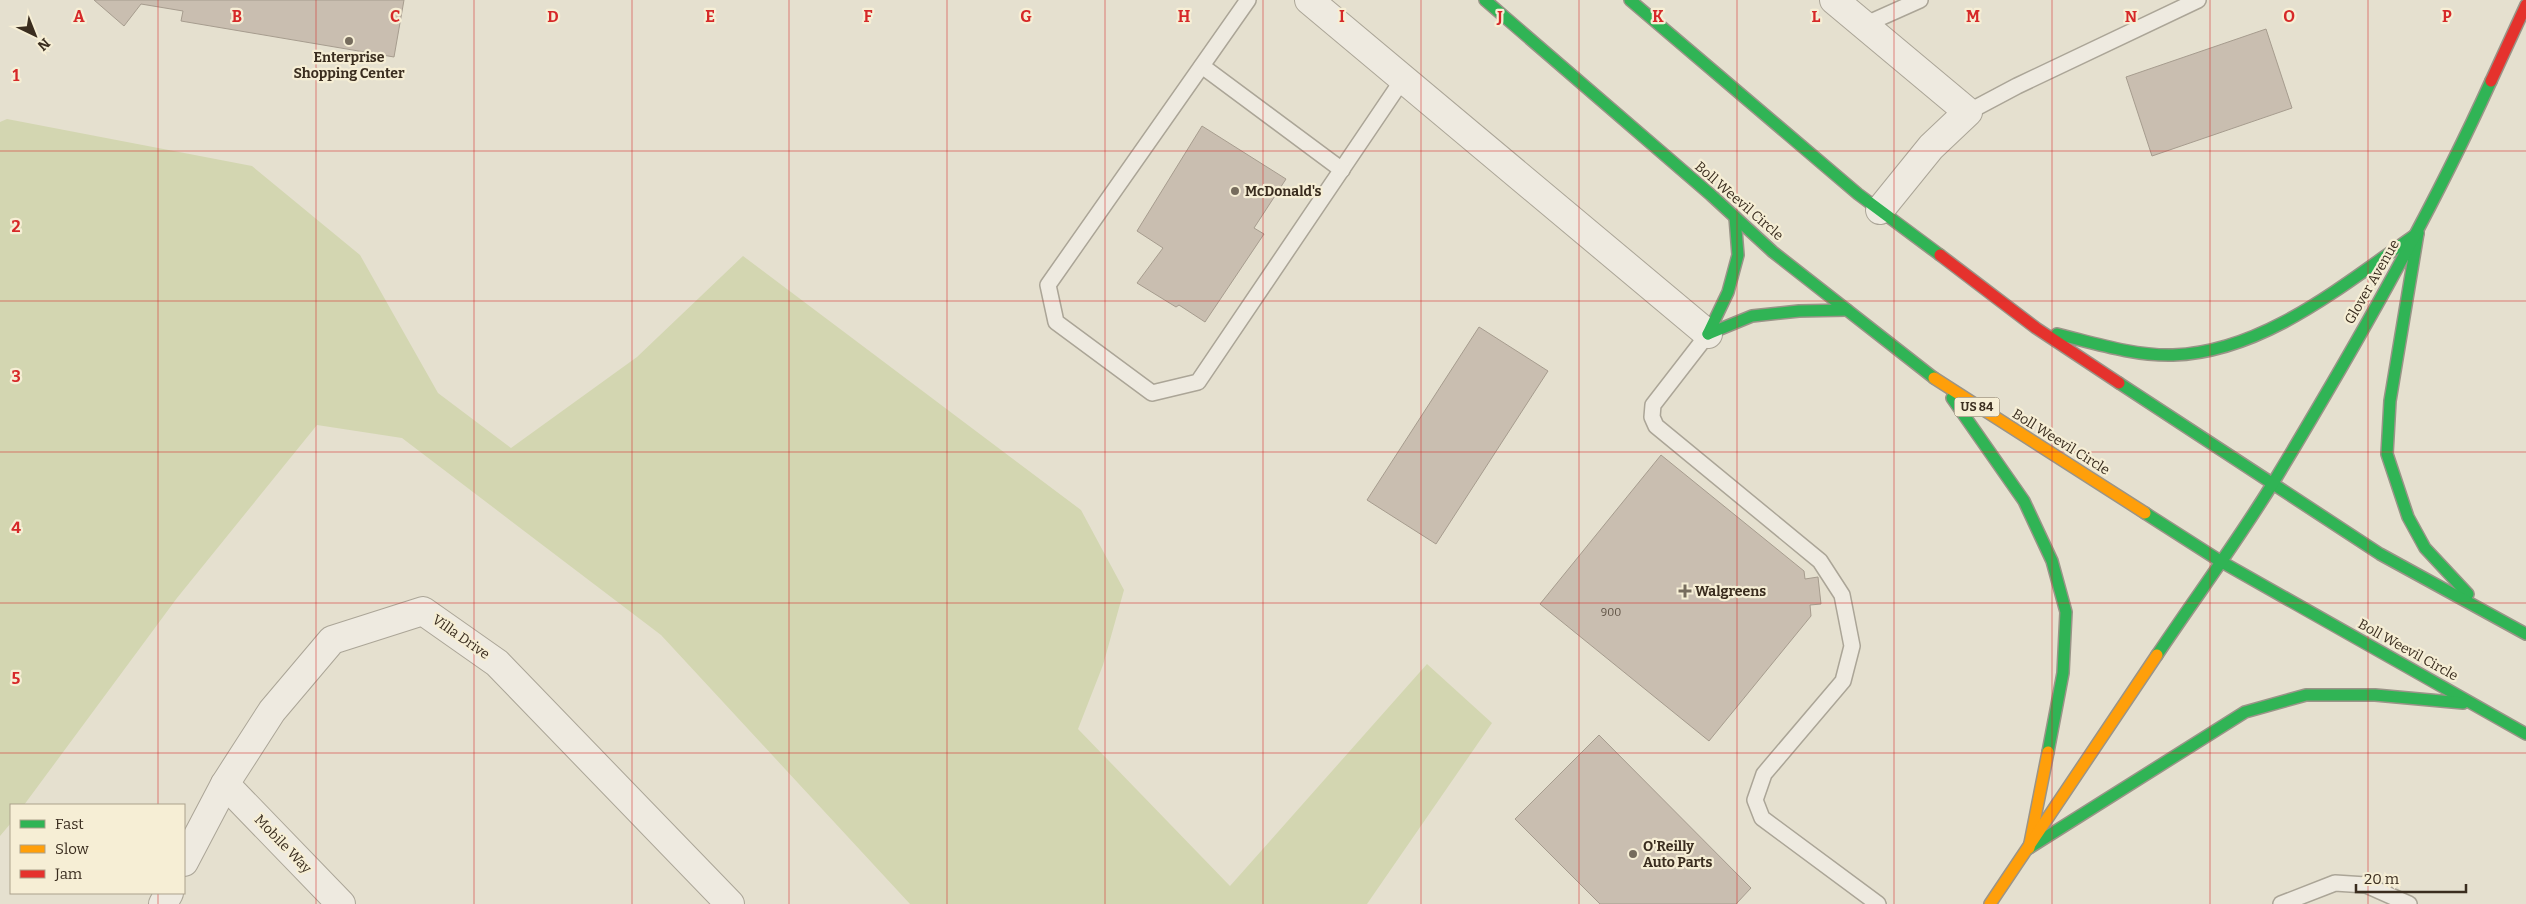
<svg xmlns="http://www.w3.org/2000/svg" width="2526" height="904" viewBox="0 0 2526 904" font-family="Bitter,serif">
  <rect width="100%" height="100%" fill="#e5e0cf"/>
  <!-- green -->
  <path fill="#d3d6b1" d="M7 119 252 166 360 255 438 393 511 448 637 357 743 256 1081 510 1124 590 1103 665 1078 729 1230 886 1427 664 1492 723 1367 904H910L661 635 402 438 317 425 177 598 24 805H11V823L0 836V122Z"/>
  <!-- building -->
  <g fill="#c9beb0" stroke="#a69c8e">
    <path d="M94 0H404L394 57 181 21 183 11 141 4 124 26Z"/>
    <path d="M2266 29 2292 108 2152 156 2126 77Z"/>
    <path d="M1202 126 1286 179 1254 228 1264 234 1205 322 1179 305 1176 307 1137 283 1163 248 1137 231Z"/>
    <path d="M1479 327 1548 371 1436 544 1367 500Z"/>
    <path d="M1661 455 1804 571 1805 579 1818 577 1821 604 1810 605 1811 616 1709 741 1540 604Z"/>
    <path d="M1599 735 1751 888 1736 904H1600L1515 819Z"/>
  </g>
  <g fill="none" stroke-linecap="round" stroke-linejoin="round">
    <!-- lane casing -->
    <g stroke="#aba597" stroke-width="18">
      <g id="lane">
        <path d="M1248 0 1048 285 1056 322 1152 393 1198 382 1403 79"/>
        <path d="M1864 25 1920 0"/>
        <path d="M1202 66 1342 170"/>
        <path d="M1968 112 2017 86 2198 0"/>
        <path d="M1708 334 1653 405 1652 417 1656 426 1820 561 1842 595 1852 646 1843 681 1764 774 1755 800 1762 818 1878 904"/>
        <path d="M2281 904 2335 883 2366 885 2409 904"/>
      </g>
    </g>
    <!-- street casing -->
    <g stroke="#aba597" stroke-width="30">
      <g id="street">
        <path d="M1309 0 1708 334"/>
        <path d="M1834 0 1968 112 1931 147 1880 210"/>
        <path d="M225 784 341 904"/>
        <path d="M184 862 225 784 272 711 332 640 423 611 497 663 730 904"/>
        <path d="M163 904 169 893"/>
      </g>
    </g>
    <!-- fast casing -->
    <g stroke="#9a9488" stroke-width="14">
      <g id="fast">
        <path d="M1485 0 1711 195 1773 252 1934 378"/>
        <path d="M1630 0 1858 194 1940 255"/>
        <path d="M2418 233 2390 401 2387 454 2408 517 2425 548 2468 594"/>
        <path d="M1708 334 1752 316 1799 311 1847 310"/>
        <path d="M1708 334 1728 292 1738 255 1735 217"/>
        <path d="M2057 334C2094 343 2134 356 2173 355 2265 352 2345 283 2418 233"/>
        <path d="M2119 383 2380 554 2526 634"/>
        <path d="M1952 398 2024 501 2052 561 2066 612 2063 673 2048 752"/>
        <path d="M2145 513 2220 561 2526 734"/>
        <path d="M2157 655C2195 598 2237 542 2273 483 2352 352 2428 220 2491 81"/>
        <path d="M2029 848 2245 712 2306 695H2375L2463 703"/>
      </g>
    </g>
    <!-- slow casing -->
    <g stroke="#9a9488" stroke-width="14">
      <g id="slow">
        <path d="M1934 378 2145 513"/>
        <path d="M2029 848 2048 752"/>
        <path d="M1990 904 2157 655"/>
      </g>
    </g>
    <!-- jam casing -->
    <g stroke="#9a9488" stroke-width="14">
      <g id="jam">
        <path d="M2491 81 2526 5"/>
        <path d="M1940 255 2036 328 2119 383"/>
      </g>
    </g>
    <!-- lane -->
    <use href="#lane" stroke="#eeeae0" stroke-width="15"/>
    <!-- street -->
    <use href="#street" stroke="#eeeae0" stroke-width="28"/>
    <!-- fast -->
    <use href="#fast" stroke="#30b455" stroke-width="11"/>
    <!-- slow -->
    <use href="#slow" stroke="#ff9f0a" stroke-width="11"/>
    <!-- jam -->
    <use href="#jam" stroke="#e5322d" stroke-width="11"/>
  </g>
  <!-- grid -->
  <path fill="none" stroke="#d62828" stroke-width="1" stroke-opacity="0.55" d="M158 0V805M316 0V904M474 0V904M632 0V904M789 0V904M947 0V904M1105 0V904M1263 0V904M1421 0V904M1579 0V904M1737 0V904M1894 0V904M2052 0V904M2210 0V904M2368 0V904M0 151H2526M0 301H2526M0 452H2526M0 603H2526M0 753H2526M158 893V904"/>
  <!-- markers -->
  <g fill="#766c5d" stroke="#f6eed5" stroke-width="2">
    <circle cx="349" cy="41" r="5"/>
    <circle cx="1235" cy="191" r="5"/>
    <path d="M1682.5 583.5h5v5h5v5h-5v5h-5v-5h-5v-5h5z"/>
    <circle cx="1633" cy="854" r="5"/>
  </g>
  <g text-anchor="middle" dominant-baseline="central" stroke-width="4.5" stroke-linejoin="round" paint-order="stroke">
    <!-- number labels -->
    <g font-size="11" fill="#5e5143">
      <text x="1611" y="612">900</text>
    </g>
    <!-- shield labels -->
    <rect fill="#f6eed5" stroke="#726756" stroke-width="1" x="1954.5" y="397.5" width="45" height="19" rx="4"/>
    <g font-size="12" font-weight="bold" fill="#3a2d1f">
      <text x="1977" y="407">US 84</text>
    </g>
    <!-- poi labels -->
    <g font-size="14" font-weight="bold" fill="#3a2d1f" stroke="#f6eed5" text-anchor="start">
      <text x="349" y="57" text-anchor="middle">Enterprise<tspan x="349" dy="16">Shopping Center</tspan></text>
      <text x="1245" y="191">McDonald's</text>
      <text x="1695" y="591">Walgreens</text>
      <text x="1643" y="846">O'Reilly<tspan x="1643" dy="16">Auto Parts</tspan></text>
    </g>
    <!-- street labels -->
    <g font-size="14" fill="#3a2d1f" stroke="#f6eed5">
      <text transform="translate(1739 201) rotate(41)">Boll Weevil Circle</text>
      <text transform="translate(2372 282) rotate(-60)">Glover Avenue</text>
      <text transform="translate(2061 442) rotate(32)">Boll Weevil Circle</text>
      <text transform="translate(461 637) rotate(35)">Villa Drive</text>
      <text transform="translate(2408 650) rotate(29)">Boll Weevil Circle</text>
      <text transform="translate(283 844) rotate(46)">Mobile Way</text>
    </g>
  </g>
  <g font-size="16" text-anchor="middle" font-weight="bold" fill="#d62828" stroke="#f6eed5" stroke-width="4.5" stroke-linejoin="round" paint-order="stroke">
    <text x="79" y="22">A</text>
    <text x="237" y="22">B</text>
    <text x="395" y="22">C</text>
    <text x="553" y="22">D</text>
    <text x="710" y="22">E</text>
    <text x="868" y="22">F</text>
    <text x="1026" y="22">G</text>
    <text x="1184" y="22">H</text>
    <text x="1342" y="22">I</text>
    <text x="1500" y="22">J</text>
    <text x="1658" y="22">K</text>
    <text x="1816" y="22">L</text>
    <text x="1973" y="22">M</text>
    <text x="2131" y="22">N</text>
    <text x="2289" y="22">O</text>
    <text x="2447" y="22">P</text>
    <text x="16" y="81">1</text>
    <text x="16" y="232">2</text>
    <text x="16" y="382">3</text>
    <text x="16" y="533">4</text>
    <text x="16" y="684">5</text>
  </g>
  <!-- legend -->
  <rect x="10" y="804" width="175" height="90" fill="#f6eed5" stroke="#aba18c"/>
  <rect x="20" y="820" width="25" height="8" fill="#30b455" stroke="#aba18c"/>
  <text x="55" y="829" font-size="15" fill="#3a2d1f">Fast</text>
  <rect x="20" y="845" width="25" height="8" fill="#ff9f0a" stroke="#aba18c"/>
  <text x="55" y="854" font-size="15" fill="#3a2d1f">Slow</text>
  <rect x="20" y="870" width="25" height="8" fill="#e5322d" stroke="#aba18c"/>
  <text x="55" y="879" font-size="15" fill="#3a2d1f">Jam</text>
  <!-- north arrow -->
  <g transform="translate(35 35) rotate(137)" stroke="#f6eed5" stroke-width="4" paint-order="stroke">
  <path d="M0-4L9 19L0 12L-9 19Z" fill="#3a2d1f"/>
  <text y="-8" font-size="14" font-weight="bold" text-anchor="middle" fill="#3a2d1f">N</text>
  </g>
  <!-- scale -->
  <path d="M2356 884v8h110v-8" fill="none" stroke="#3a2d1f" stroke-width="2.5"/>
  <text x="2364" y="884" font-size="15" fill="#3a2d1f" stroke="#f6eed5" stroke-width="4" paint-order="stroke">20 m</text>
</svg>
